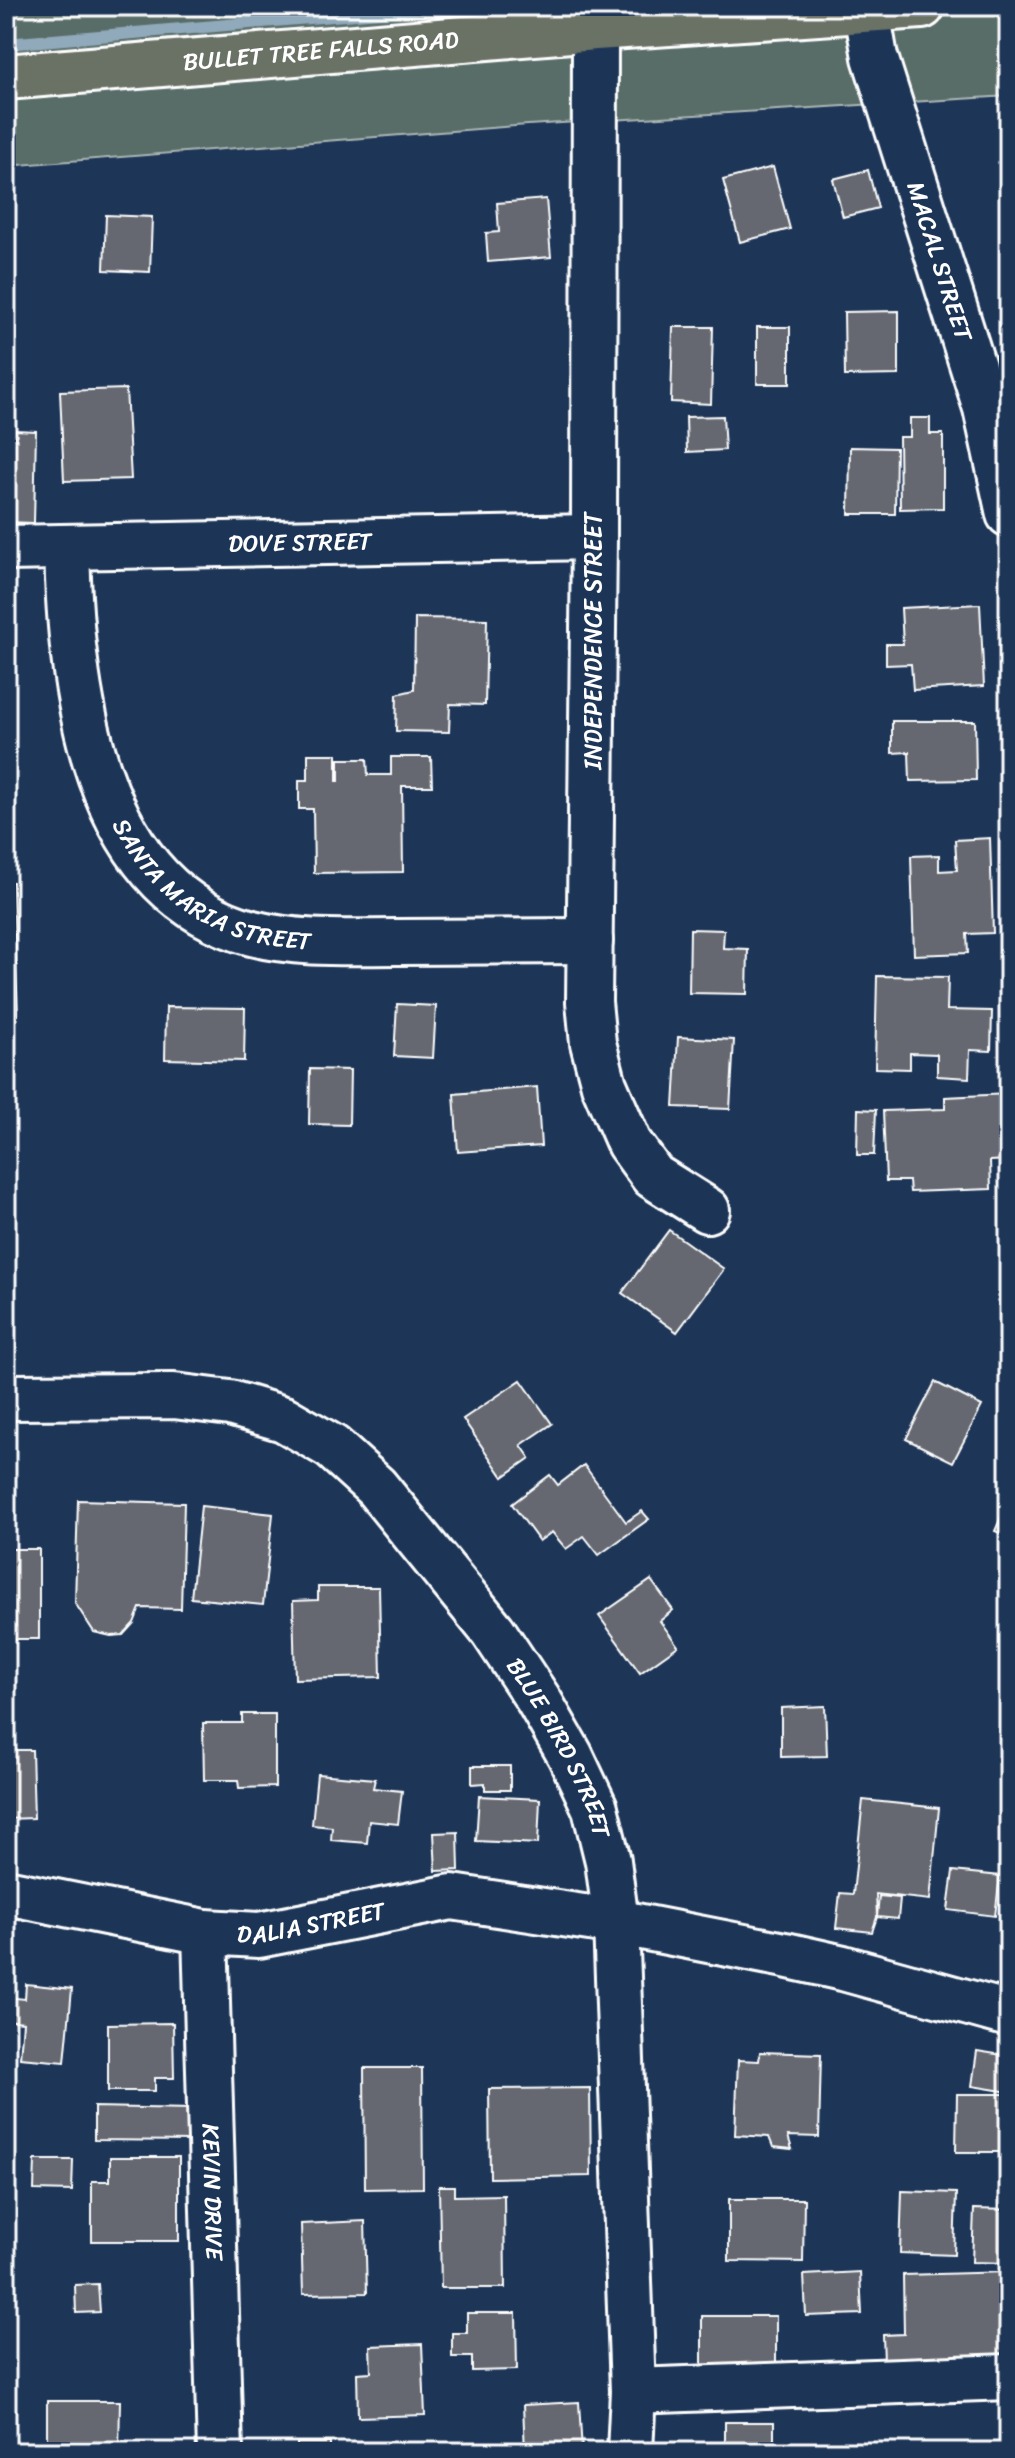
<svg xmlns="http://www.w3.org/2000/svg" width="1015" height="2458" viewBox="0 0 1015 2458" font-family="Sriracha,sans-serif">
  <rect width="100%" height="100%" fill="#1d3557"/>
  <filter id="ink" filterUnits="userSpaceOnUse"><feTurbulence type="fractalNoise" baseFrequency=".0125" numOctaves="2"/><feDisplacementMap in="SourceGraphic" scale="16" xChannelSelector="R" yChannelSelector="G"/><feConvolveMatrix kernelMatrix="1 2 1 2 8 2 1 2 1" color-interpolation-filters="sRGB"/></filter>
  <g filter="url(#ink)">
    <!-- green -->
    <path fill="#596d68" stroke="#acb6b4" stroke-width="2" d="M6 6H1009V96L528 125 6 166Z"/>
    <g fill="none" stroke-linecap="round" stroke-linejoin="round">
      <!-- stream -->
      <path stroke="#90a9bb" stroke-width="12" d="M6 44 450 6"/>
    </g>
    <!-- building -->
    <g fill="#656870" stroke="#fff" stroke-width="2">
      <path d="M773 167 790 229 740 242 723 180Z"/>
      <path d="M868 170 878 208 843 217 833 179Z"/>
      <path d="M546 199 551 257 488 262 486 233 499 232 497 203Z"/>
      <path d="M106 215 152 217 150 272 104 270Z"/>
      <path d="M1009 234V274H1006L1002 235Z"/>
      <path d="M899 311V375L845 376 844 312Z"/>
      <path d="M673 327H713L711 404 671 402Z"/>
      <rect x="757" y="327" width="33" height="57"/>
      <path d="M126 389 131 479 64 481 60 391Z"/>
      <path d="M723 416 725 450 687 452 686 417Z"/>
      <path d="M910 418H930V434H943V508L900 509 899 437H910Z"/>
      <path d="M14 430 36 431 34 523 6 522V457H14Z"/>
      <path d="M850 447 896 448 895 514H849Z"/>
      <path d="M980 604 984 686 913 690 911 664 886 665V644H903L901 608Z"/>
      <path d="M415 618 487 619 485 705 450 704 449 732 396 731 397 694 414 690Z"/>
      <path d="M892 721H975L976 780 910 781 909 752 892 753Z"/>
      <path d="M308 754H337V781H339V759H367L368 775H391V757H431L432 786H402L403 872 314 873 313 809H299V780H308Z"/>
      <path d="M990 838 993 933 967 934 968 953 914 955 911 856 939 855V871L957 870 955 840Z"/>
      <path d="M6 882H13L18 1015H6Z"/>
      <path d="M690 929 724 930 723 948 748 949 747 994 689 993Z"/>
      <path d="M877 976 948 977 947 1010 992 1011 991 1051 970 1050 969 1078 937 1076V1054L910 1053V1069L875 1068Z"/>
      <path d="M397 1004 436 1006 433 1058 394 1056Z"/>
      <path d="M166 1007 245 1008 244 1061 165 1059Z"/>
      <path d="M678 1037 734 1040 730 1109 674 1107Z"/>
      <path d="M310 1069 350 1070 349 1125 309 1124Z"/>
      <path d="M537 1087 541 1146 458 1152 454 1094Z"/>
      <path d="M1008 1094 1009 1160 990 1161 991 1189 910 1192 909 1181H886L883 1111 945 1109V1097Z"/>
      <path d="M858 1109 876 1110 874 1155H857Z"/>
      <path d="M669 1230 724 1269 677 1332 622 1293Z"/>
      <path d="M521 1380 552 1424 521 1445 530 1458 503 1477 463 1419Z"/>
      <path d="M935 1382 982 1406 953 1462 906 1439Z"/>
      <path d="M584 1465 626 1522 642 1511 649 1519 599 1555 584 1536 566 1549 552 1532 539 1541 512 1504 550 1475 558 1485Z"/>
      <path d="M1009 1499V1537L995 1531Z"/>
      <path d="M78 1500 184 1503 181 1609 140 1608 134 1623 123 1635 111 1636 94 1632 75 1603Z"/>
      <path d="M201 1506 273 1514 263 1605 191 1598Z"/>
      <rect x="6" y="1549" width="33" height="90"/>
      <path d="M651 1580 673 1610 660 1621 678 1646 640 1673 599 1616Z"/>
      <path d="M318 1587H379L381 1677 295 1679 293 1601 318 1600Z"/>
      <path d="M825 1706 827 1756 781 1757V1708Z"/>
      <path d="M242 1714H275V1787L239 1788 238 1780H204L203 1723H242Z"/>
      <path d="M6 1750H32L34 1818 6 1819Z"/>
      <path d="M472 1766H510V1790H485V1783L472 1784Z"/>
      <path d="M317 1774 375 1779 373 1788 402 1791 398 1824 369 1821 367 1843 331 1840 332 1827 312 1825Z"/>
      <path d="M479 1796 540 1799 538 1844 476 1841Z"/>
      <path d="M863 1800 939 1808 930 1900 876 1894 877 1917 872 1932 836 1928 840 1893 853 1894Z"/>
      <path d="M458 1832 459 1870 436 1871 434 1833Z"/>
      <path d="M953 1871 1000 1876 995 1916 948 1910Z"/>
      <path d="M879 1896 900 1898 898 1919 877 1917Z"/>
      <path d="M26 1984 72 1989 65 2062 20 2058 23 2022 6 2020V1997L25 1999Z"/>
      <path d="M173 2023 174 2078H155V2091H108V2024Z"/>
      <path d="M977 2051 1009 2056V2092L972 2086Z"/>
      <path d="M760 2052 821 2054 819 2137 788 2136 792 2149 773 2147 769 2137 735 2135 738 2060 759 2061Z"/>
      <path d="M364 2068H422L423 2188 365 2189Z"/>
      <path d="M590 2088 591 2176 490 2178 489 2089Z"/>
      <path d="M957 2094H1005L1004 2152H956Z"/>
      <path d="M94 2107 192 2109V2141L94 2140Z"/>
      <path d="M110 2157H179V2241H92V2181H110Z"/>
      <path d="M35 2160H73L72 2191 34 2190Z"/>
      <path d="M439 2186H454V2196L504 2195 505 2288H441Z"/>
      <path d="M902 2191 956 2193 954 2255 900 2253Z"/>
      <path d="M729 2199H804L803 2262 729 2261Z"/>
      <path d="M974 2209 1009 2210V2263L972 2262Z"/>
      <path d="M365 2221 367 2293 303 2294 301 2224Z"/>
      <path d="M860 2272 862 2314 806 2316 804 2275Z"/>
      <path d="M1009 2272V2384L885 2388 883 2335 904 2334 903 2275Z"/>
      <path d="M98 2284 100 2312 76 2313 75 2285Z"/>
      <path d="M467 2313H516L517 2370 472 2371V2357H452V2333H467Z"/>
      <rect x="702" y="2316" width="74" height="60"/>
      <path d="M422 2344 425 2415 358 2417 357 2373 371 2372 370 2346Z"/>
      <path d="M47 2401H120L119 2452H47Z"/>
      <path d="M579 2402 582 2452H525L523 2405Z"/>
      <rect x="725" y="2422" width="49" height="30"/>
      <rect x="297" y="2443" width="33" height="9"/>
      <path d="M495 2444 496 2452H435V2450Z"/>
      <path d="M935 2446 998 2449V2452H934Z"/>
    </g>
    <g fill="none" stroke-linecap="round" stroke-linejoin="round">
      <!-- minor casing -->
      <g stroke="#fff" stroke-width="50">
        <g id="minor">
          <path id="s1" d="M866 6 875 57 986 408 1009 514"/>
          <path d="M595 28 594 537 589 1002 593 1043 604 1085 629 1143 653 1176 707 1210"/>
          <path id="s2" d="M67 547C70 686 91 890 252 933 299 945 349 942 397 942 461 942 526 941 590 941"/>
          <path id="s3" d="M6 548 594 537"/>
          <path id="s4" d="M6 1397 174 1396 230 1403 284 1419 332 1447 376 1487 493 1631 538 1699 570 1755 595 1808 608 1861 616 1922 633 2391 630 2452"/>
          <path id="s5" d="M6 1892 205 1932 259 1935 452 1897 616 1922 785 1955 843 1968 1009 2014"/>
          <path id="s6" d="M205 1932 220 2452"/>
          <path d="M633 2391 1009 2377"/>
        </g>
      </g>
      <!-- major casing -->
      <g stroke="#fff" stroke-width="50">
        <g id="major">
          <path id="s7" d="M6 77 595 28 922 6"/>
        </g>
      </g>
      <!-- minor -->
      <use href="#minor" stroke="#1d3557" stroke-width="44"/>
      <!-- major -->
      <use href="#major" stroke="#6a7165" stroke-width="44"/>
    </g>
  </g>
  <g text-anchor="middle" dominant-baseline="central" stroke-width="6" stroke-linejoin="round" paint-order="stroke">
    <!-- street labels -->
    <g font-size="24" fill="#fff" stroke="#1d3557">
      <text stroke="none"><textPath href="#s7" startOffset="316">BULLET TREE FALLS ROAD</textPath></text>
      <text stroke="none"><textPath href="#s1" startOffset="266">MACAL STREET</textPath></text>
      <text stroke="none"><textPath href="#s3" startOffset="294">DOVE STREET</textPath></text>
      <text transform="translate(593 641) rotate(-90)">INDEPENDENCE STREET</text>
      <text stroke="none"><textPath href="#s2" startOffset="400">SANTA MARIA STREET</textPath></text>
      <text stroke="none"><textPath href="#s4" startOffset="716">BLUE BIRD STREET</textPath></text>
      <text stroke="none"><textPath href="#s5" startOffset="310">DALIA STREET</textPath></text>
      <text stroke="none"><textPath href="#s6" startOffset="260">KEVIN DRIVE</textPath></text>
    </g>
  </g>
  <!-- margin -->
  <rect width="1015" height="2458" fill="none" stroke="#1d3557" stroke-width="32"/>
  <rect x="16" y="16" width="983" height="2426" fill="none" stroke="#fff" stroke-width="3" filter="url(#ink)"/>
</svg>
